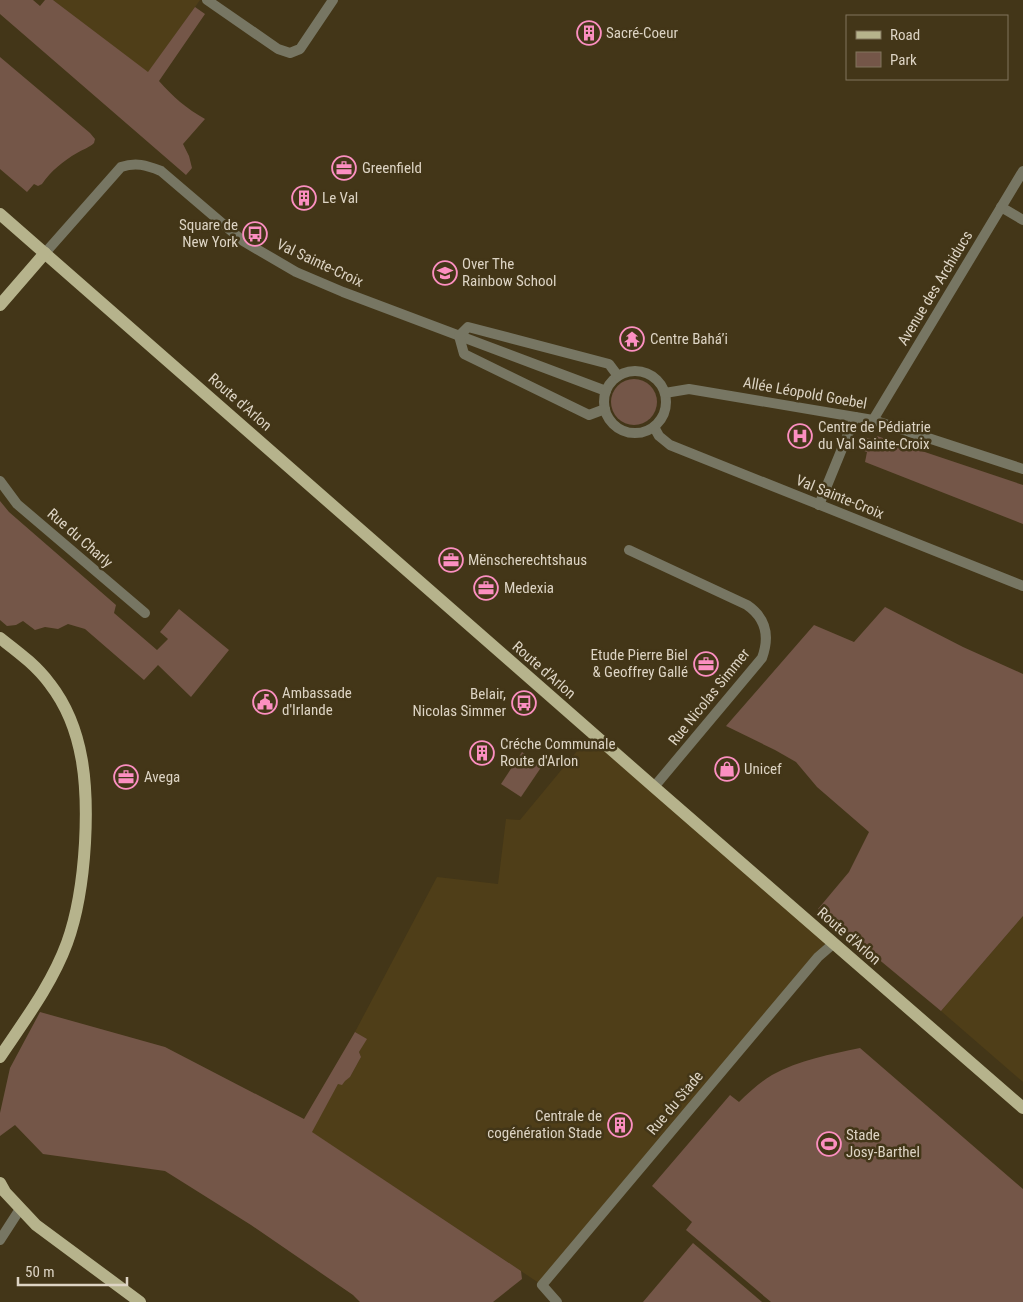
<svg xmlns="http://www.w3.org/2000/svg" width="1023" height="1302" viewBox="0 0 1023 1302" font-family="'Roboto Condensed',sans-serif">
  <rect width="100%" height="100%" fill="#433618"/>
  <!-- built -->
  <g fill="#4f3e18">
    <path d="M53 0H200L148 73Z"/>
    <path d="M592 733 833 944 542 1285 311 1132 338 1084 350 1077 361 1057 359 1052 366 1039 355 1032 437 877 498 884 506 819 520 820Z"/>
    <path d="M1023 916V1082L941 1011Z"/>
  </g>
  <!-- green -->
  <g fill="#745648">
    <path d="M0 0H33L40 6 45 0H53L148 72 195 7 205 14 159 81C172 96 187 109 205 119L183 144 189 156 192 168 186 175 0 14Z"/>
    <path d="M0 57 90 133 95 139 94 143C89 148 83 149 77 153 63 161 51 171 42 184L38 186 34 184 27 192 0 169Z"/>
    <circle cx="634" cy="402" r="23"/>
    <path d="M877 436 1023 485V524L865 462 867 452 855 448 864 437 875 440Z"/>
    <path d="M0 501 9 512 116 605 114 613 157 650 168 639 160 632 179 609 229 650 191 697 158 665 144 680 85 629 68 624 58 629 45 627 35 630 23 621 16 625 7 626 0 620Z"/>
    <path d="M885 607 963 647 1023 674V916L941 1011 818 909 849 872 869 832 817 787 796 762 775 750 726 726 814 625 854 642Z"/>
    <path d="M522 752 542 766 521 797 501 784Z"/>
    <path d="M40 1012 165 1047 304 1119 355 1032 367 1039 359 1052 361 1057 350 1077 345 1081 342 1085 338 1084 312 1132 521 1271 522 1279 493 1302H360L353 1295 251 1225 165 1171 43 1154 15 1125 0 1136V1113L10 1068Z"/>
    <path d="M860 1048 1023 1189V1302H771L686 1230 692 1222 652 1186 730 1095 739 1102C749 1092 760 1082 772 1075 799 1060 831 1054 860 1048Z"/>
    <path d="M693 1243 762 1302H643Z"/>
  </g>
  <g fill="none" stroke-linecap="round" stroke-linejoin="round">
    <!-- minor -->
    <g stroke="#777663" stroke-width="10">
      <path d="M207 0 278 49 290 53 300 49 333 0"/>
      <path d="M1001 207 1023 220"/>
      <path d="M45 253 121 167C136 162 146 165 161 171L243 241 296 272 343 292 606 391"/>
      <circle cx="635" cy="402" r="31"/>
      <path d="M665 393 689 389 873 420 1023 469"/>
      <path d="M605 409 589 415 464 354 459 336 468 327 609 364 618 376"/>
      <path d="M873 420 1023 171"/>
      <path d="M654 427 659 436 670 445 1023 586"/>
      <path d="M0 481 17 504 145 613"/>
      <path d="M819 505 855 417"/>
      <path d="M629 550 747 605C766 618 770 636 762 658L654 787"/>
      <path d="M0 1240 20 1209"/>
      <path d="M557 1302 542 1285 818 957 833 944"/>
    </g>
    <!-- primary -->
    <g stroke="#b6b38c" stroke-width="12">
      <path d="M0 214 654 787 1023 1108"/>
      <path d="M0 305 45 253"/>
      <path d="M0 638C18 652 36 665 50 684 85 729 88 788 85 843 83 877 79 910 67 943 52 984 24 1021 0 1057"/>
      <path d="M0 1183 5 1192 36 1225 140 1302"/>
    </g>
  </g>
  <!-- icons -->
  <defs>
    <g id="building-ring" transform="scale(1.25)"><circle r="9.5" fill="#433618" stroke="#fc8fc1" stroke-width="1.5"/><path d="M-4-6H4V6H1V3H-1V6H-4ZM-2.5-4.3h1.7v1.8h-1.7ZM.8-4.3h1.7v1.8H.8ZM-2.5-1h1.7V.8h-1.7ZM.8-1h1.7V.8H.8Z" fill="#fc8fc1"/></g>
    <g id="office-ring" transform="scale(1.25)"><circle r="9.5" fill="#433618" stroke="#fc8fc1" stroke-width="1.5"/><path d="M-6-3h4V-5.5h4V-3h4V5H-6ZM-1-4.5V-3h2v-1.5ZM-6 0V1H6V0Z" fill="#fc8fc1"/></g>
    <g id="bus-ring" transform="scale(1.25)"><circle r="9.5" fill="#433618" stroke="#fc8fc1" stroke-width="1.5"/><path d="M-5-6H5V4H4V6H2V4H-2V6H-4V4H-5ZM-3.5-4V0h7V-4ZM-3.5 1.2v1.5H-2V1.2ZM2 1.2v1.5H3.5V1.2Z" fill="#fc8fc1"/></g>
    <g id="school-ring" transform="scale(1.25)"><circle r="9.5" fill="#433618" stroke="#fc8fc1" stroke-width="1.5"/><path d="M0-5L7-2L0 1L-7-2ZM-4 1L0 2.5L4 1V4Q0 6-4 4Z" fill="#fc8fc1"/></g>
    <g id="temple-ring" transform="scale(1.25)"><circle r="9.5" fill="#433618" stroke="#fc8fc1" stroke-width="1.5"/><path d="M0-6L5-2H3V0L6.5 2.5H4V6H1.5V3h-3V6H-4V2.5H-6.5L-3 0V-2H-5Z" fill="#fc8fc1"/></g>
    <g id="hospital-ring" transform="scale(1.25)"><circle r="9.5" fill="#433618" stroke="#fc8fc1" stroke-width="1.5"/><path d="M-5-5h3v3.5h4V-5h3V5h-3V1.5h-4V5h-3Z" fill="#fc8fc1"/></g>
    <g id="civic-ring" transform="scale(1.25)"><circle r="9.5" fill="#433618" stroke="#fc8fc1" stroke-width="1.5"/><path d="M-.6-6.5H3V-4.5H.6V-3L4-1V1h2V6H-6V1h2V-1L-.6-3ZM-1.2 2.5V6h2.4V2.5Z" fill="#fc8fc1"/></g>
    <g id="shop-ring" transform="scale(1.25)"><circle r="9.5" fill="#433618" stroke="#fc8fc1" stroke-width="1.5"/><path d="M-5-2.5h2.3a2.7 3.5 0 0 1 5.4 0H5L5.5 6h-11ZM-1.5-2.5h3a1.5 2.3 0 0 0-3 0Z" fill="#fc8fc1"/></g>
    <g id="stadium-ring" transform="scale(1.25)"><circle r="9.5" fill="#433618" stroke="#fc8fc1" stroke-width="1.5"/><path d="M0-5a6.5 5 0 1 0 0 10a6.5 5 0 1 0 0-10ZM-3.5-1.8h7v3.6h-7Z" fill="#fc8fc1"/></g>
  </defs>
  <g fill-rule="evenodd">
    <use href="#building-ring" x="589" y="33"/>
    <use href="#office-ring" x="344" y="168"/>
    <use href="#building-ring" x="304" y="198"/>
    <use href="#bus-ring" x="255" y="234"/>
    <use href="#school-ring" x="445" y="273"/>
    <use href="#temple-ring" x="632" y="339"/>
    <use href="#hospital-ring" x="800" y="436"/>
    <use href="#office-ring" x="451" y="560"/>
    <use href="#office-ring" x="486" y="588"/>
    <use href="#office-ring" x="706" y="664"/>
    <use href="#civic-ring" x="265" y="702"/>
    <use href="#bus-ring" x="524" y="703"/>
    <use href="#building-ring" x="482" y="753"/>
    <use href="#shop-ring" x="727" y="769"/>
    <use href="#office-ring" x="126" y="777"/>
    <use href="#building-ring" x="620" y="1125"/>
    <use href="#stadium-ring" x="829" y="1144"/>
  </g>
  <g text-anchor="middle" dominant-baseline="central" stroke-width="5" stroke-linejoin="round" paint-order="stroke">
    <!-- poi labels -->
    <g font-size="15" fill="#ddd4c4" stroke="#433618" text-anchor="start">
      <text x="606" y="33">Sacré-Coeur</text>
      <text x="362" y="168">Greenfield</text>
      <text x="322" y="198">Le Val</text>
      <text x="238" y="225" text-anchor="end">Square de<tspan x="238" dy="17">New York</tspan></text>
      <text x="462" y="264">Over The<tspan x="462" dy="17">Rainbow School</tspan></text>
      <text x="650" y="339">Centre Bahá’i</text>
      <text x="818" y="427">Centre de Pédiatrie<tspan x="818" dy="17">du Val Sainte-Croix</tspan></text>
      <text x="468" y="560">Mënscherechtshaus</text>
      <text x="504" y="588">Medexia</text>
      <text x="688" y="655" text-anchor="end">Etude Pierre Biel<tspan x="688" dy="17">&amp; Geoffrey Gallé</tspan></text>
      <text x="282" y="693">Ambassade<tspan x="282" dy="17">d'Irlande</tspan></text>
      <text x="506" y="694" text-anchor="end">Belair,<tspan x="506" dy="17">Nicolas Simmer</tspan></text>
      <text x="500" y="744">Créche Communale<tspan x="500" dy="17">Route d'Arlon</tspan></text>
      <text x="744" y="769">Unicef</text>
      <text x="144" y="777">Avega</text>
      <text x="602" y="1116" text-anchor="end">Centrale de<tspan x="602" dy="17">cogénération Stade</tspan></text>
      <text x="846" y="1135">Stade<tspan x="846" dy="17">Josy-Barthel</tspan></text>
    </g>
    <!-- street labels -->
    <g font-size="15" fill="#ddd4c4" stroke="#433618">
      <text transform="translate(320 263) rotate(25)">Val Sainte-Croix</text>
      <text transform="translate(935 288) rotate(-59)">Avenue des Archiducs</text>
      <text transform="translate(805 393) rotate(10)">Allée Léopold Goebel</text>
      <text transform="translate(240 402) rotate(41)">Route d'Arlon</text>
      <text transform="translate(840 497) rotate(22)">Val Sainte-Croix</text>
      <text transform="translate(80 538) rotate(41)">Rue du Charly</text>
      <text transform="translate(544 670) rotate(41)">Route d'Arlon</text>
      <text transform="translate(709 697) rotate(-51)">Rue Nicolas Simmer</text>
      <text transform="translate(849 936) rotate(41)">Route d'Arlon</text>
      <text transform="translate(675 1103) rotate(-50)">Rue du Stade</text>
    </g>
  </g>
  <!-- legend -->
  <rect x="846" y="15" width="162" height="65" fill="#433618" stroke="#81755d"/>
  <rect x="856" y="31" width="25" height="8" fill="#b6b38c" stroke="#81755d"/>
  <text x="890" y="40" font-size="15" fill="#ddd4c4">Road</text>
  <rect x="856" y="52" width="25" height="15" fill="#745648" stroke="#81755d"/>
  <text x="890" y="65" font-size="15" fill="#ddd4c4">Park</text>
  <!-- scale -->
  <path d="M18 1277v8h109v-8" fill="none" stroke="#ddd4c4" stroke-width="2.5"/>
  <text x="25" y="1277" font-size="15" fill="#ddd4c4" stroke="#433618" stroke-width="4" paint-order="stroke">50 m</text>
</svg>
